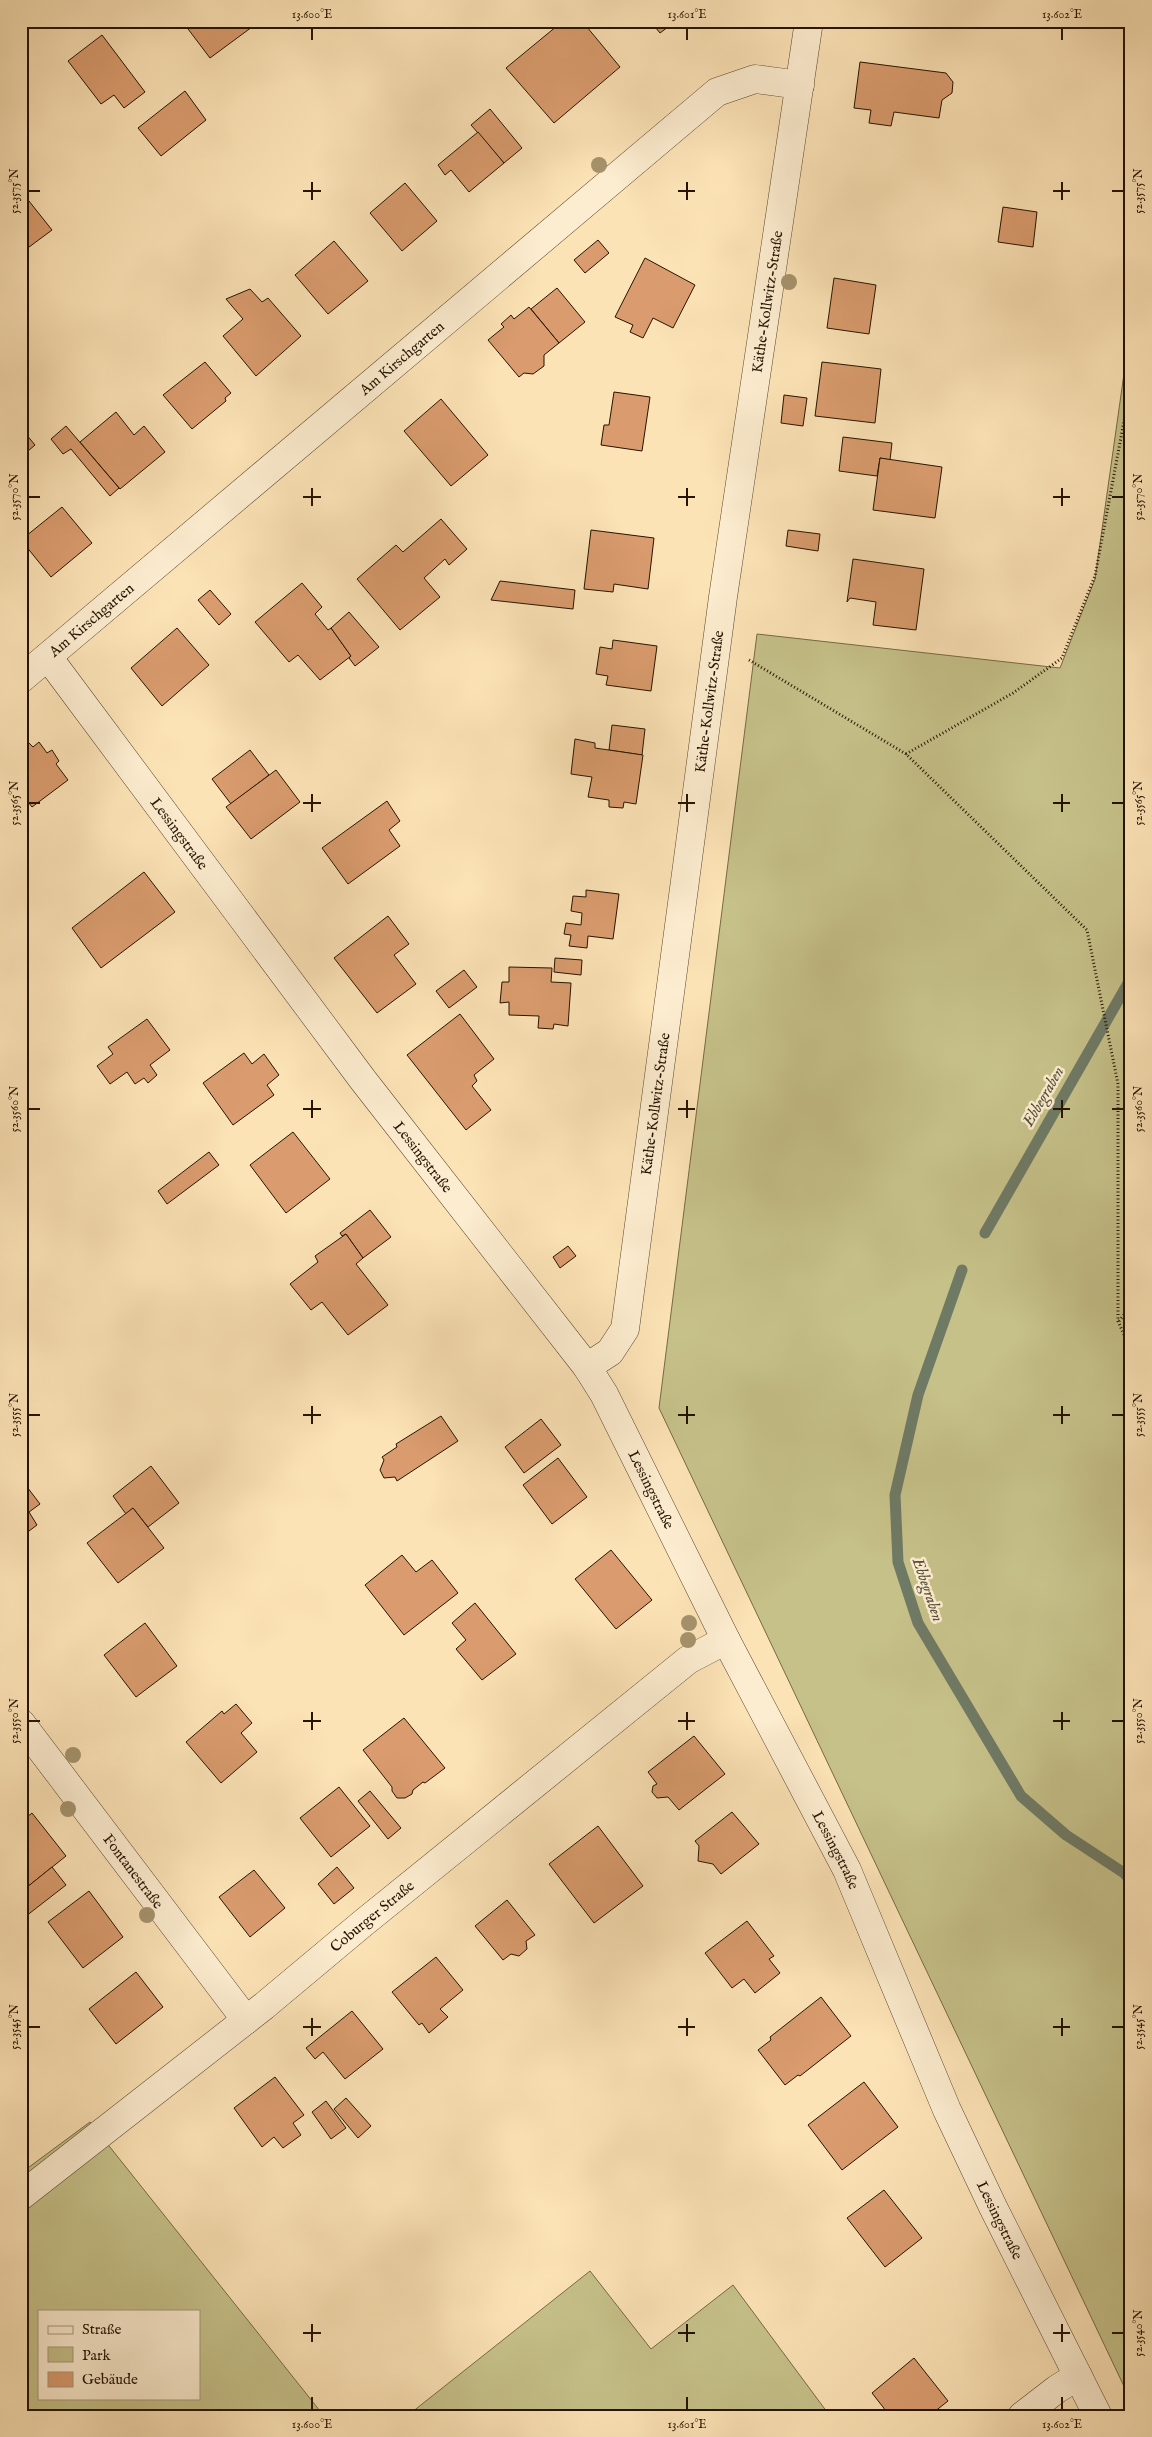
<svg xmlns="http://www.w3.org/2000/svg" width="1152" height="2437" viewBox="0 0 1152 2437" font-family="'IM FELL English',serif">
  <rect width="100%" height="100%" fill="#fce3b6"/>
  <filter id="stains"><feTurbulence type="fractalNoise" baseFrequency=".004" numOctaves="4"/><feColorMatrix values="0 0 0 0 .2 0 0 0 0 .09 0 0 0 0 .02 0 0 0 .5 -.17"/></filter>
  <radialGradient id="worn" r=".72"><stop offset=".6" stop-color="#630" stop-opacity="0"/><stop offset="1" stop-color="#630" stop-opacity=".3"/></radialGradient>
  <!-- green -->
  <g fill="#c6c189" stroke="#766a44" fill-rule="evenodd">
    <path d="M1131 324V2401L659 1408 757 634 1060 668 1095 579Z"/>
    <path d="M90 2122 324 2416H21V2173ZM39 2311H199V2398H39Z"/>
    <path d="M590 2271 651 2349 733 2285 830 2416H407Z"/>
  </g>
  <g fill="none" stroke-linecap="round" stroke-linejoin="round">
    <!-- stream -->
    <g stroke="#6f7a65" stroke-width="11">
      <path d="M985 1233 1131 978"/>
      <path d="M962 1270 918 1395 895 1495 898 1562 918 1623 1021 1796 1066 1835 1124 1873 1131 1881"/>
    </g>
  </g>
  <!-- building -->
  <g fill="#da9c6e" stroke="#251300">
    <path d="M182 21H248L252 27 210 58Z"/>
    <path d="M563 21H582L620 67 554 123 506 68Z"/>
    <path d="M650 21H676L660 33Z"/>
    <path d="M102 35 145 92 124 108 114 95 101 104 68 61Z"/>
    <path d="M860 62 946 73 953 82 952 93 942 100 939 118 894 112 891 126 869 123 871 110 854 108Z"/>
    <path d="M185 91 206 120 161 156 138 128Z"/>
    <path d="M490 109 522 148 504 163 471 125Z"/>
    <path d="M478 132 504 163 469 192 451 170 445 175 438 165Z"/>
    <path d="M405 183 437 221 402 251 370 213Z"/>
    <path d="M21 191 52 230 21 253Z"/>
    <path d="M1003 207 1037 212 1033 247 998 242Z"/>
    <path d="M598 240 609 253 585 273 574 260Z"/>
    <path d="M334 241 368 281 328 314 295 275Z"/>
    <path d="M645 258 695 285 673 328 653 318 643 338 630 332 633 325 615 317Z"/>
    <path d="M834 278 876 285 869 334 827 328Z"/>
    <path d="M557 288 585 322 559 343 531 309Z"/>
    <path d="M250 289 262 302 268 298 301 336 256 376 223 336 243 319 226 299Z"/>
    <path d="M529 307 559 343 544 355V366L533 374 524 373 519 377 488 340 504 327 501 324 511 315 514 319Z"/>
    <path d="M205 362 231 393 225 398 226 401 192 429 163 395Z"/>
    <path d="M822 362 881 369 875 423 815 416Z"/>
    <path d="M614 392 650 397 642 451 601 445 604 425H609Z"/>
    <path d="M784 395 807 398 803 426 781 423Z"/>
    <path d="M441 399 488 455 451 486 404 431Z"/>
    <path d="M116 412 134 435 144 426 165 452 120 489 80 442Z"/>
    <path d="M66 426 119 488 110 496 71 449 63 454 51 439Z"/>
    <path d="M21 428 35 445 21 457Z"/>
    <path d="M843 437 892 443 890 460 880 458 877 476 839 471Z"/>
    <path d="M880 458 942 467 935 518 873 510Z"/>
    <path d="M62 507 92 543 51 577 21 540Z"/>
    <path d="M441 519 467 549 449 565 445 559 424 578 440 597 400 630 357 579 396 545 403 552Z"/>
    <path d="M591 530 654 538 648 589 614 584 613 592 584 589Z"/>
    <path d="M788 530 820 534 818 551 786 546Z"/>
    <path d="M853 559 924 569 916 630 873 625 876 602 850 598 847 602Z"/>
    <path d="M500 581 575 590 573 609 491 600Z"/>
    <path d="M302 583 322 607 315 614 328 630 331 628 351 656 320 680 298 655 289 662 255 622Z"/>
    <path d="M210 590 231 614 219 625 198 600Z"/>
    <path d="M349 612 379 647 355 666 349 658 351 656 331 628Z"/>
    <path d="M177 628 209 665 162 706 131 668Z"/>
    <path d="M613 640 657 646 651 691 606 685 608 676 596 674 600 647 612 649Z"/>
    <path d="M612 725 645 729 642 755 609 750Z"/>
    <path d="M575 739 595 743V748L643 755 636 804 624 802 623 808 609 807V800L588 797 592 777 571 774Z"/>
    <path d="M28 742 33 747 39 742 47 753 52 750 59 761 56 764 68 780 32 807 21 793V748Z"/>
    <path d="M250 750 269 775 231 804 212 779Z"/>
    <path d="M276 770 300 802 251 839 226 807Z"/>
    <path d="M387 801 400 821 389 830 400 846 348 884 322 848Z"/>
    <path d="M144 872 175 912 101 968 72 928Z"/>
    <path d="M586 890 619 894 613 939 588 936 587 948 569 946 571 935 564 934 566 923 581 925 582 913 571 911 573 896 586 897Z"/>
    <path d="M388 916 409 944 394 955 416 984 377 1013 334 958Z"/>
    <path d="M555 958 582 960 581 975 554 972Z"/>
    <path d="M509 967 552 968 551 982 571 983 568 1026 554 1024 553 1029 538 1028 539 1016 509 1015V1002L500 1003 502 982H509Z"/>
    <path d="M464 970 477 987 449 1008 436 991Z"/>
    <path d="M460 1014 494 1059 474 1075 477 1081 472 1086 491 1110 466 1130 407 1055Z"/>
    <path d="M147 1019 170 1050 150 1065 157 1075 148 1083 144 1078 135 1084 127 1072 110 1084 97 1066 113 1054 108 1047Z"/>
    <path d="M244 1053 252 1064 264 1054 279 1075 267 1085 274 1095 233 1125 203 1083Z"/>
    <path d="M293 1132 330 1179 286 1213 250 1165Z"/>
    <path d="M209 1152 219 1165 167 1204 158 1191Z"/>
    <path d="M370 1210 391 1237 363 1258 346 1234 342 1236 340 1233Z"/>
    <path d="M346 1234 363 1258 356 1264 388 1305 348 1335 322 1302 311 1310 290 1284 318 1262 315 1256Z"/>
    <path d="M568 1246 576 1256 560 1268 553 1257Z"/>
    <path d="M441 1416 458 1441 397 1481 395 1477 384 1478 380 1470 384 1460 382 1457 397 1447 396 1444Z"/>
    <path d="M541 1419 561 1445 524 1473 505 1447Z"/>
    <path d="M558 1458 587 1497 552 1524 523 1485Z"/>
    <path d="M151 1466 179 1503 148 1527 133 1508 126 1514 113 1496Z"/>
    <path d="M21 1479 40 1504 29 1512 37 1525 21 1537Z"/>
    <path d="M133 1508 164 1548 118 1583 87 1543Z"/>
    <path d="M611 1550 652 1600 616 1629 575 1579Z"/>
    <path d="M402 1555 416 1572 432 1560 458 1593 404 1635 365 1585Z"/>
    <path d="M475 1603 516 1654 482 1680 456 1649 466 1640 452 1623Z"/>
    <path d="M145 1623 177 1666 136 1697 104 1655Z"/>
    <path d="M236 1704 252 1723 241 1733 257 1752 221 1783 186 1742 222 1711 224 1714Z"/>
    <path d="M404 1718 445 1768 425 1783 423 1782 413 1790 412 1794 405 1798H397L392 1791V1787L363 1750Z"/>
    <path d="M694 1736 725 1774 679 1810 668 1797 657 1798 652 1792 653 1786 657 1784 648 1772Z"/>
    <path d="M339 1787 370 1826 331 1857 300 1818Z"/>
    <path d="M370 1791 401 1828 388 1839 358 1801Z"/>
    <path d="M732 1812 759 1844 721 1874 713 1864 698 1861 699 1846 695 1841Z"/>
    <path d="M32 1813 66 1856 26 1888 21 1883V1822Z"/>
    <path d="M598 1826 643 1886 594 1923 549 1864Z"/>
    <path d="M52 1867 66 1885 21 1920V1888L24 1886 26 1888Z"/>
    <path d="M337 1867 354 1888 334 1904 318 1884Z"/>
    <path d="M254 1870 285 1908 250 1937 219 1897Z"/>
    <path d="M89 1891 123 1937 83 1968 48 1922Z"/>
    <path d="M507 1900 535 1935 526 1941 527 1949 519 1956 511 1954 503 1960 475 1926Z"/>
    <path d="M747 1921 774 1956 769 1959 780 1973 755 1993 744 1979 732 1988 705 1953Z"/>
    <path d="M436 1957 463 1990 440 2009 448 2017 429 2033 422 2023 419 2025 392 1992Z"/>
    <path d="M136 1972 163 2007 116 2044 89 2009Z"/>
    <path d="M821 1997 851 2036 800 2076 798 2075 785 2085 758 2050 771 2040 770 2037Z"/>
    <path d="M352 2011 383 2049 345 2079 323 2052 315 2059 306 2048Z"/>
    <path d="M275 2077 304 2115 293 2123 301 2135 283 2148 274 2137 262 2147 234 2108Z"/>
    <path d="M864 2082 898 2127 842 2170 808 2125Z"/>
    <path d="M346 2098 371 2126 358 2138 334 2109Z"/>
    <path d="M326 2101 346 2128 331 2139 312 2112Z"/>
    <path d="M884 2190 922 2238 885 2267 847 2218Z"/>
    <path d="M914 2358 948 2401 929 2416H890L872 2393Z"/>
  </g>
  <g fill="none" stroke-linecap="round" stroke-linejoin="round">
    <!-- street casing -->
    <g stroke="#5b472e" stroke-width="29">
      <g id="street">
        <path id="s1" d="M48 657 363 1080 587 1367 604 1394 726 1640 847 1870 947 2110 993 2207 1098 2416"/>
        <path id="s2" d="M21 679 717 92 755 79 800 85"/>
        <path id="s3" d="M587 1367 610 1352 625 1329 723 597 809 21"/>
        <path id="s4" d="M21 1723 246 2020"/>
        <path id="s5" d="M21 2196 264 2006 362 1924 688 1660 726 1640"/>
        <path d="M1022 2416 1057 2389 1078 2376"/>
      </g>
    </g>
    <!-- path -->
    <g stroke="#251300" stroke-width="3" stroke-dasharray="1 2.5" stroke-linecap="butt">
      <path d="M749 660 906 754 1087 930 1118 1084V1321L1131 1351"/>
      <path d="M906 754 1013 693 1062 658 1095 576 1131 384"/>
      <path d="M1119 1321 1131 1306"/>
    </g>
    <!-- street -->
    <use href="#street" stroke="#fdedd0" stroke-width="28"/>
  </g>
  <!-- trees -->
  <g fill="#a5926c">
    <circle cx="599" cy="165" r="8"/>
    <circle cx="789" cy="282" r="8"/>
    <circle cx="689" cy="1623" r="8"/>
    <circle cx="688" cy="1640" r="8"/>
    <circle cx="73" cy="1755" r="8"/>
    <circle cx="68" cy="1809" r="8"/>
    <circle cx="147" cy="1915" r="8"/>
  </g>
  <!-- ticks -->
  <path fill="none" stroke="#251300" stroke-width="2" d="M312 28V40M687 28V40M1062 28V40M312 182V200M687 182V200M1062 182V200M28 191H40M303 191H321M678 191H695M1053 191H1070M1112 191H1124M312 488V506M687 488V506M1062 488V506M28 497H40M303 497H321M678 497H695M1053 497H1070M1112 497H1124M312 794V812M687 794V812M1062 794V812M28 803H40M303 803H321M678 803H695M1053 803H1070M1112 803H1124M312 1100V1118M687 1100V1118M1062 1100V1118M28 1109H40M303 1109H321M678 1109H695M1053 1109H1070M1112 1109H1124M312 1406V1424M687 1406V1424M1062 1406V1424M28 1415H40M303 1415H321M678 1415H695M1053 1415H1070M1112 1415H1124M312 1712V1730M687 1712V1730M1062 1712V1730M28 1721H40M303 1721H321M678 1721H695M1053 1721H1070M1112 1721H1124M312 2018V2036M687 2018V2036M1062 2018V2036M28 2027H40M303 2027H321M678 2027H695M1053 2027H1070M1112 2027H1124M312 2324V2342M687 2324V2342M1062 2324V2342M303 2333H321M678 2333H695M1053 2333H1070M1112 2333H1124M312 2397V2410M687 2397V2410M1062 2397V2410"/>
  <g text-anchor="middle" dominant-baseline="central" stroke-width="5" stroke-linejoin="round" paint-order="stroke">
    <!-- street labels -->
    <g font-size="15" fill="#251300" stroke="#fdedd0">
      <text stroke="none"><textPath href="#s3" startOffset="1092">Käthe-Kollwitz-Straße</textPath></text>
      <text stroke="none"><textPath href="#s2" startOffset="498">Am Kirschgarten</textPath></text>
      <text stroke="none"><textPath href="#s2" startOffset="92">Am Kirschgarten</textPath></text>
      <text stroke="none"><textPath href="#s3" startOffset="688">Käthe-Kollwitz-Straße</textPath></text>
      <text stroke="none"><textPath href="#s1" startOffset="220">Lessingstraße</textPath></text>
      <text stroke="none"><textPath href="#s3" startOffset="282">Käthe-Kollwitz-Straße</textPath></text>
      <text stroke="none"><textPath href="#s1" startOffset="625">Lessingstraße</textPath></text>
      <text stroke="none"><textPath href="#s1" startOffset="1030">Lessingstraße</textPath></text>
      <text stroke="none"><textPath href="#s1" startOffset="1435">Lessingstraße</textPath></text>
      <text stroke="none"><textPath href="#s4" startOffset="186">Fontanestraße</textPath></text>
      <text stroke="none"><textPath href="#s5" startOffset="449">Coburger Straße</textPath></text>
      <text stroke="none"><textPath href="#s1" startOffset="1840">Lessingstraße</textPath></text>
    </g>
    <!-- water labels -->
    <g font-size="16" font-style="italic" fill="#504f3b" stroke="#fdedd0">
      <text transform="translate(1044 1097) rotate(-60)">Ebbegraben</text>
      <text transform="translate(927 1590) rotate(71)">Ebbegraben</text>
    </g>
  </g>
  <!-- margin -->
  <rect width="1152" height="2437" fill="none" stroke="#fce3b6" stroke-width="55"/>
  <!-- legend -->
  <rect x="38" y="2310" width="162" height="90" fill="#fdedd0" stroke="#a7967d"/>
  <rect x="48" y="2326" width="25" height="8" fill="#fdedd0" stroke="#a7967d"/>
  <text x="82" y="2334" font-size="15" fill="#251300">Straße</text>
  <rect x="48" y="2347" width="25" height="15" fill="#c6c189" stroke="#a7967d"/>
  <text x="82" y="2360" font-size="15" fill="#251300">Park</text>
  <rect x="48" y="2372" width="25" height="15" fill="#da9c6e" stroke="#a7967d"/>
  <text x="82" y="2384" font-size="15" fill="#251300">Gebäude</text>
  <rect x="28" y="28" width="1096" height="2382" fill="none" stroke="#251300" stroke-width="2"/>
  <g font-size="12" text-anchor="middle" fill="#251300">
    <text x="312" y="18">13.600°E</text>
    <text x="687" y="18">13.601°E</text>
    <text x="1062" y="18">13.602°E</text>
    <text transform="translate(14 191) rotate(-90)" y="4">52.3575°N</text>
    <text transform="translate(1138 191) rotate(-90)" y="4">52.3575°N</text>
    <text transform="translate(14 497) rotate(-90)" y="4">52.3570°N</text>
    <text transform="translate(1138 497) rotate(-90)" y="4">52.3570°N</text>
    <text transform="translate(14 803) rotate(-90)" y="4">52.3565°N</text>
    <text transform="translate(1138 803) rotate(-90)" y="4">52.3565°N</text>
    <text transform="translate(14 1109) rotate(-90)" y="4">52.3560°N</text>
    <text transform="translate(1138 1109) rotate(-90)" y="4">52.3560°N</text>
    <text transform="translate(14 1415) rotate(-90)" y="4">52.3555°N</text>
    <text transform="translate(1138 1415) rotate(-90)" y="4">52.3555°N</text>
    <text transform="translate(14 1721) rotate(-90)" y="4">52.3550°N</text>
    <text transform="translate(1138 1721) rotate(-90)" y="4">52.3550°N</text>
    <text transform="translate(14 2027) rotate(-90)" y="4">52.3545°N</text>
    <text transform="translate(1138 2027) rotate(-90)" y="4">52.3545°N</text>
    <text transform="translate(1138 2333) rotate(-90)" y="4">52.3540°N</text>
    <text x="312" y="2428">13.600°E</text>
    <text x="687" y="2428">13.601°E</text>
    <text x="1062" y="2428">13.602°E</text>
  </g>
  <rect width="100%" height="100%" filter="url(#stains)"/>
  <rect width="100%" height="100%" fill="url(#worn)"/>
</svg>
